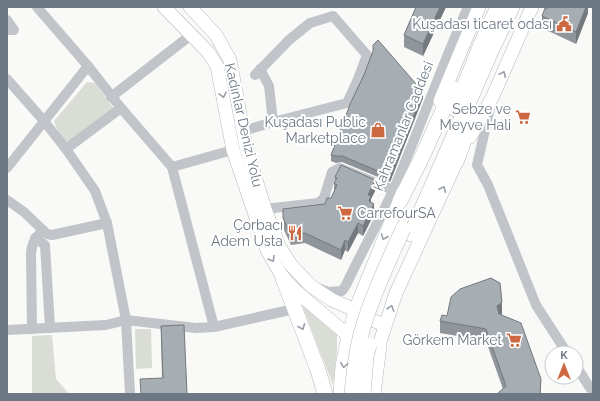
<svg xmlns="http://www.w3.org/2000/svg" width="600" height="401" viewBox="0 0 600 401" font-family="Raleway,sans-serif">
  <rect width="100%" height="100%" fill="#f9f9f7"/>
  <!-- green -->
  <g fill="#d9ddd6">
    <path d="M87 82 95 83 114 109 71 142 64 141 56 127 54 121Z"/>
    <path d="M302 305 337 335V351L333 385Z"/>
    <path d="M135 329H151L152 368 136 369Z"/>
    <path d="M52 335 56 379 69 394H32V336Z"/>
  </g>
  <g fill="none" stroke-linecap="round" stroke-linejoin="round">
    <!-- major casing -->
    <g stroke="#b5b8bc" stroke-width="14">
      <g id="major">
        <path d="M164 7 208 52 217 66 233 150 267 250 283 278 298 293 356 342 372 347 379 345 396 293 460 154"/>
        <path d="M190 7 216 35 230 60 246 147 265 209 279 246 291 265 311 286 332 300 355 310 369 319 385 325"/>
        <path d="M440 101 479 7"/>
        <path d="M470 137 492 98 532 7"/>
        <path d="M349 336 355 310 403 192"/>
      </g>
    </g>
    <!-- highway casing -->
    <g stroke="#b5b8bb" stroke-width="16">
      <g id="highway">
        <path d="M455 109 482 42 498 7"/>
        <path d="M456 162 471 121"/>
        <path d="M400 201 421 159 453 88"/>
        <path d="M411 234 491 51 512 7"/>
        <path d="M283 278 318 370 325 394"/>
        <path d="M341 394 343 366 349 336"/>
        <path d="M373 394 379 345"/>
      </g>
    </g>
    <!-- minor -->
    <g stroke="#c1c4c8" stroke-width="10">
      <path d="M37 7 88 66 121 108 172 167 240 148"/>
      <path d="M7 20 14 30H7"/>
      <path d="M260 69 269 86 273 122"/>
      <path d="M7 79 44 121 66 149 95 191 107 223 126 320 130 394"/>
      <path d="M111 97 191 35"/>
      <path d="M491 104 477 165 488 185 536 305 567 353"/>
      <path d="M243 131 273 122 347 103 358 79 367 55 333 16 310 23 289 40 255 75"/>
      <path d="M66 149 121 108"/>
      <path d="M172 167 214 327"/>
      <path d="M7 168 88 66"/>
      <path d="M7 200 24 212 47 234 52 235 107 223"/>
      <path d="M265 209 318 203 324 198 332 172 340 168 393 190"/>
      <path d="M35 238 45 245 50 328"/>
      <path d="M318 288 328 292 342 291 346 285C362 251 381 218 396 184 421 125 442 65 468 7"/>
      <path d="M32 329 31 253C32 242 36 237 43 230"/>
      <path d="M7 330 106 325 126 320 196 328 214 327 294 309"/>
      <path d="M576 366 590 388 593 390"/>
    </g>
    <!-- major -->
    <use href="#major" stroke="#fff" stroke-width="13"/>
    <!-- highway -->
    <use href="#highway" stroke="#fff" stroke-width="15"/>
    <!-- highway-bridge casing -->
    <g stroke="#b5b8bb" stroke-width="16" stroke-linecap="butt">
      <g id="highway-bridge">
        <path d="M352 394C354 370 357 346 364 324 374 291 389 260 403 229"/>
        <path d="M363 394 366 357 369 345"/>
      </g>
    </g>
    <!-- highway-bridge -->
    <use href="#highway-bridge" stroke="#fff" stroke-width="15"/>
  </g>
  <!-- wall -->
  <g fill="#8f959a">
    <path d="M446 7 423 56 404 47V35Z"/>
    <path d="M588 7V13L576 44 542 28V16L548 8Z"/>
    <path d="M373 45 423 98 390 182 342 162 336 163 331 161V155L364 75 373 52Z"/>
    <path d="M335 177 375 191 371 199V202L374 214 363 236 358 233 348 252 345 250 341 260 305 243 291 245 283 228V209L325 204 331 198 334 192V183L335 181Z"/>
    <path d="M502 314 501 315 541 379V394H497L503 389 486 341 440 333V321L447 316Z"/>
    <path d="M161 326 187 394 162 378Z"/>
  </g>
  <!-- shaded-wall -->
  <g fill="#74797d">
    <path d="M440 7H446L423 56V44Z"/>
    <path d="M586 7H588V13L576 44V32Z"/>
    <path d="M423 92V98L390 182V176Z"/>
    <path d="M375 180V191L371 199V207L369 211 368 195Z"/>
    <path d="M374 204V214L363 236V226Z"/>
    <path d="M358 223V233L348 252V242Z"/>
    <path d="M345 240V250L341 260V250Z"/>
    <path d="M502 302V314L497 318V306Z"/>
  </g>
  <!-- building -->
  <g fill="#a6adb3" stroke="#74797d">
    <path d="M416 7H440L423 44 404 35Z"/>
    <path d="M549 7H586L576 32 542 16 545 8H548Z"/>
    <path d="M378 40 423 92 390 176 342 156H336L331 155 351 102 364 75 373 51V45Z"/>
    <path d="M341 165 375 180 368 195 371 196 369 201 374 204 363 226 358 223 348 242 345 240 341 250 305 233 291 235 283 218V209L325 204 327 198H331L337 185 334 183 337 178 335 177Z"/>
    <path d="M491 278 500 283 502 302 497 306 499 314 521 323 541 379 540 393 539 394H497L506 386 486 329 440 321 442 315 447 316 451 297 460 289Z"/>
    <path d="M184 325 187 394H141L140 379 163 378 161 326Z"/>
  </g>
  <!-- one-way arrows -->
  <defs><path id="oneway-chevron" d="M-2-3.5L2.5 0L-2 3.5" fill="none" stroke-width="1.6" stroke-linecap="round" stroke-linejoin="round"/></defs>
  <g stroke="#98a0a9">
    <use href="#oneway-chevron" transform="translate(503 74) rotate(-66)"/>
    <use href="#oneway-chevron" transform="translate(223 95) rotate(78)"/>
    <use href="#oneway-chevron" transform="translate(443 189) rotate(-65)"/>
    <use href="#oneway-chevron" transform="translate(384 237) rotate(112)"/>
    <use href="#oneway-chevron" transform="translate(272 259) rotate(60)"/>
    <use href="#oneway-chevron" transform="translate(391 308) rotate(-71)"/>
    <use href="#oneway-chevron" transform="translate(302 327) rotate(68)"/>
    <use href="#oneway-chevron" transform="translate(344 365) rotate(98)"/>
  </g>
  <!-- icons -->
  <defs>
    <g id="civic-bare" transform="scale(1.2)"><path d="M-.6-6.5H3V-4.5H.6V-3L4-1V1h2V6H-6V1h2V-1L-.6-3ZM-1.2 2.5V6h2.4V2.5Z" fill="#cd6942" stroke="#fff" stroke-width="2.5" paint-order="stroke"/></g>
    <g id="supermarket-bare" transform="scale(1.2)"><path d="M-6-5.5h2.5l.6 2H6L4.5 2H-2.5L-4.4-4H-6ZM-1.5 3.2a1.3 1.3 0 1 0 .1 0ZM3 3.2a1.3 1.3 0 1 0 .1 0Z" fill="#cd6942" stroke="#fff" stroke-width="2.5" paint-order="stroke"/></g>
    <g id="shop-bare" transform="scale(1.2)"><path d="M-5-2.5h2.3a2.7 3.5 0 0 1 5.4 0H5L5.5 6h-11ZM-1.5-2.5h3a1.5 2.3 0 0 0-3 0Z" fill="#cd6942" stroke="#fff" stroke-width="2.5" paint-order="stroke"/></g>
    <g id="restaurant-bare" transform="scale(1.2)"><path d="M-5-6h1v4h1v-4h1v4h1v-4h1v5L-1.5 .5V6h-2V.5L-5-1ZM5-6V6H3V1.5H1.5Q1.5-4 5-6Z" fill="#cd6942" stroke="#fff" stroke-width="2.5" paint-order="stroke"/></g>
  </defs>
  <g fill-rule="evenodd">
    <use href="#civic-bare" x="564" y="24"/>
    <use href="#supermarket-bare" x="523" y="117"/>
    <use href="#shop-bare" x="378" y="130"/>
    <use href="#supermarket-bare" x="345" y="213"/>
    <use href="#restaurant-bare" x="295" y="233"/>
    <use href="#supermarket-bare" x="514" y="340"/>
  </g>
  <g text-anchor="middle" dominant-baseline="central" stroke-width="4" stroke-linejoin="round" paint-order="stroke">
    <!-- poi labels -->
    <g font-size="14" fill="#6c7884" stroke="#fff" text-anchor="end">
      <text x="552" y="24">Kuşadası ticaret odası</text>
      <text x="511" y="109">Sebze ve<tspan x="511" dy="16">Meyve Hali</tspan></text>
      <text x="366" y="122">Kuşadası Public<tspan x="366" dy="16">Marketplace</tspan></text>
      <text x="357" y="213" text-anchor="start">CarrefourSA</text>
      <text x="283" y="225">Çorbacı<tspan x="283" dy="16">Adem Usta</tspan></text>
      <text x="502" y="340">Görkem Market</text>
    </g>
    <!-- street labels -->
    <g font-size="14" fill="#6c7884" stroke="#fff">
      <text transform="translate(244 125) rotate(77)">Kadınlar Denizi Yolu</text>
      <text transform="translate(403 126) rotate(-68)">Kahramanlar Caddesi</text>
    </g>
  </g>
  <!-- border -->
  <rect width="600" height="401" fill="none" stroke="#6c7884" stroke-width="16"/>
  <!-- north arrow -->
  <g transform="translate(564 365)"><circle r="19" fill="#ffffff" stroke="#c4c9ce"/>
  <path d="M0-3L7 15L0 10L-7 15Z" fill="#cd6942"/>
  <text y="-6" font-size="11" font-weight="bold" text-anchor="middle" fill="#6c7884">K</text>
  </g>
</svg>
